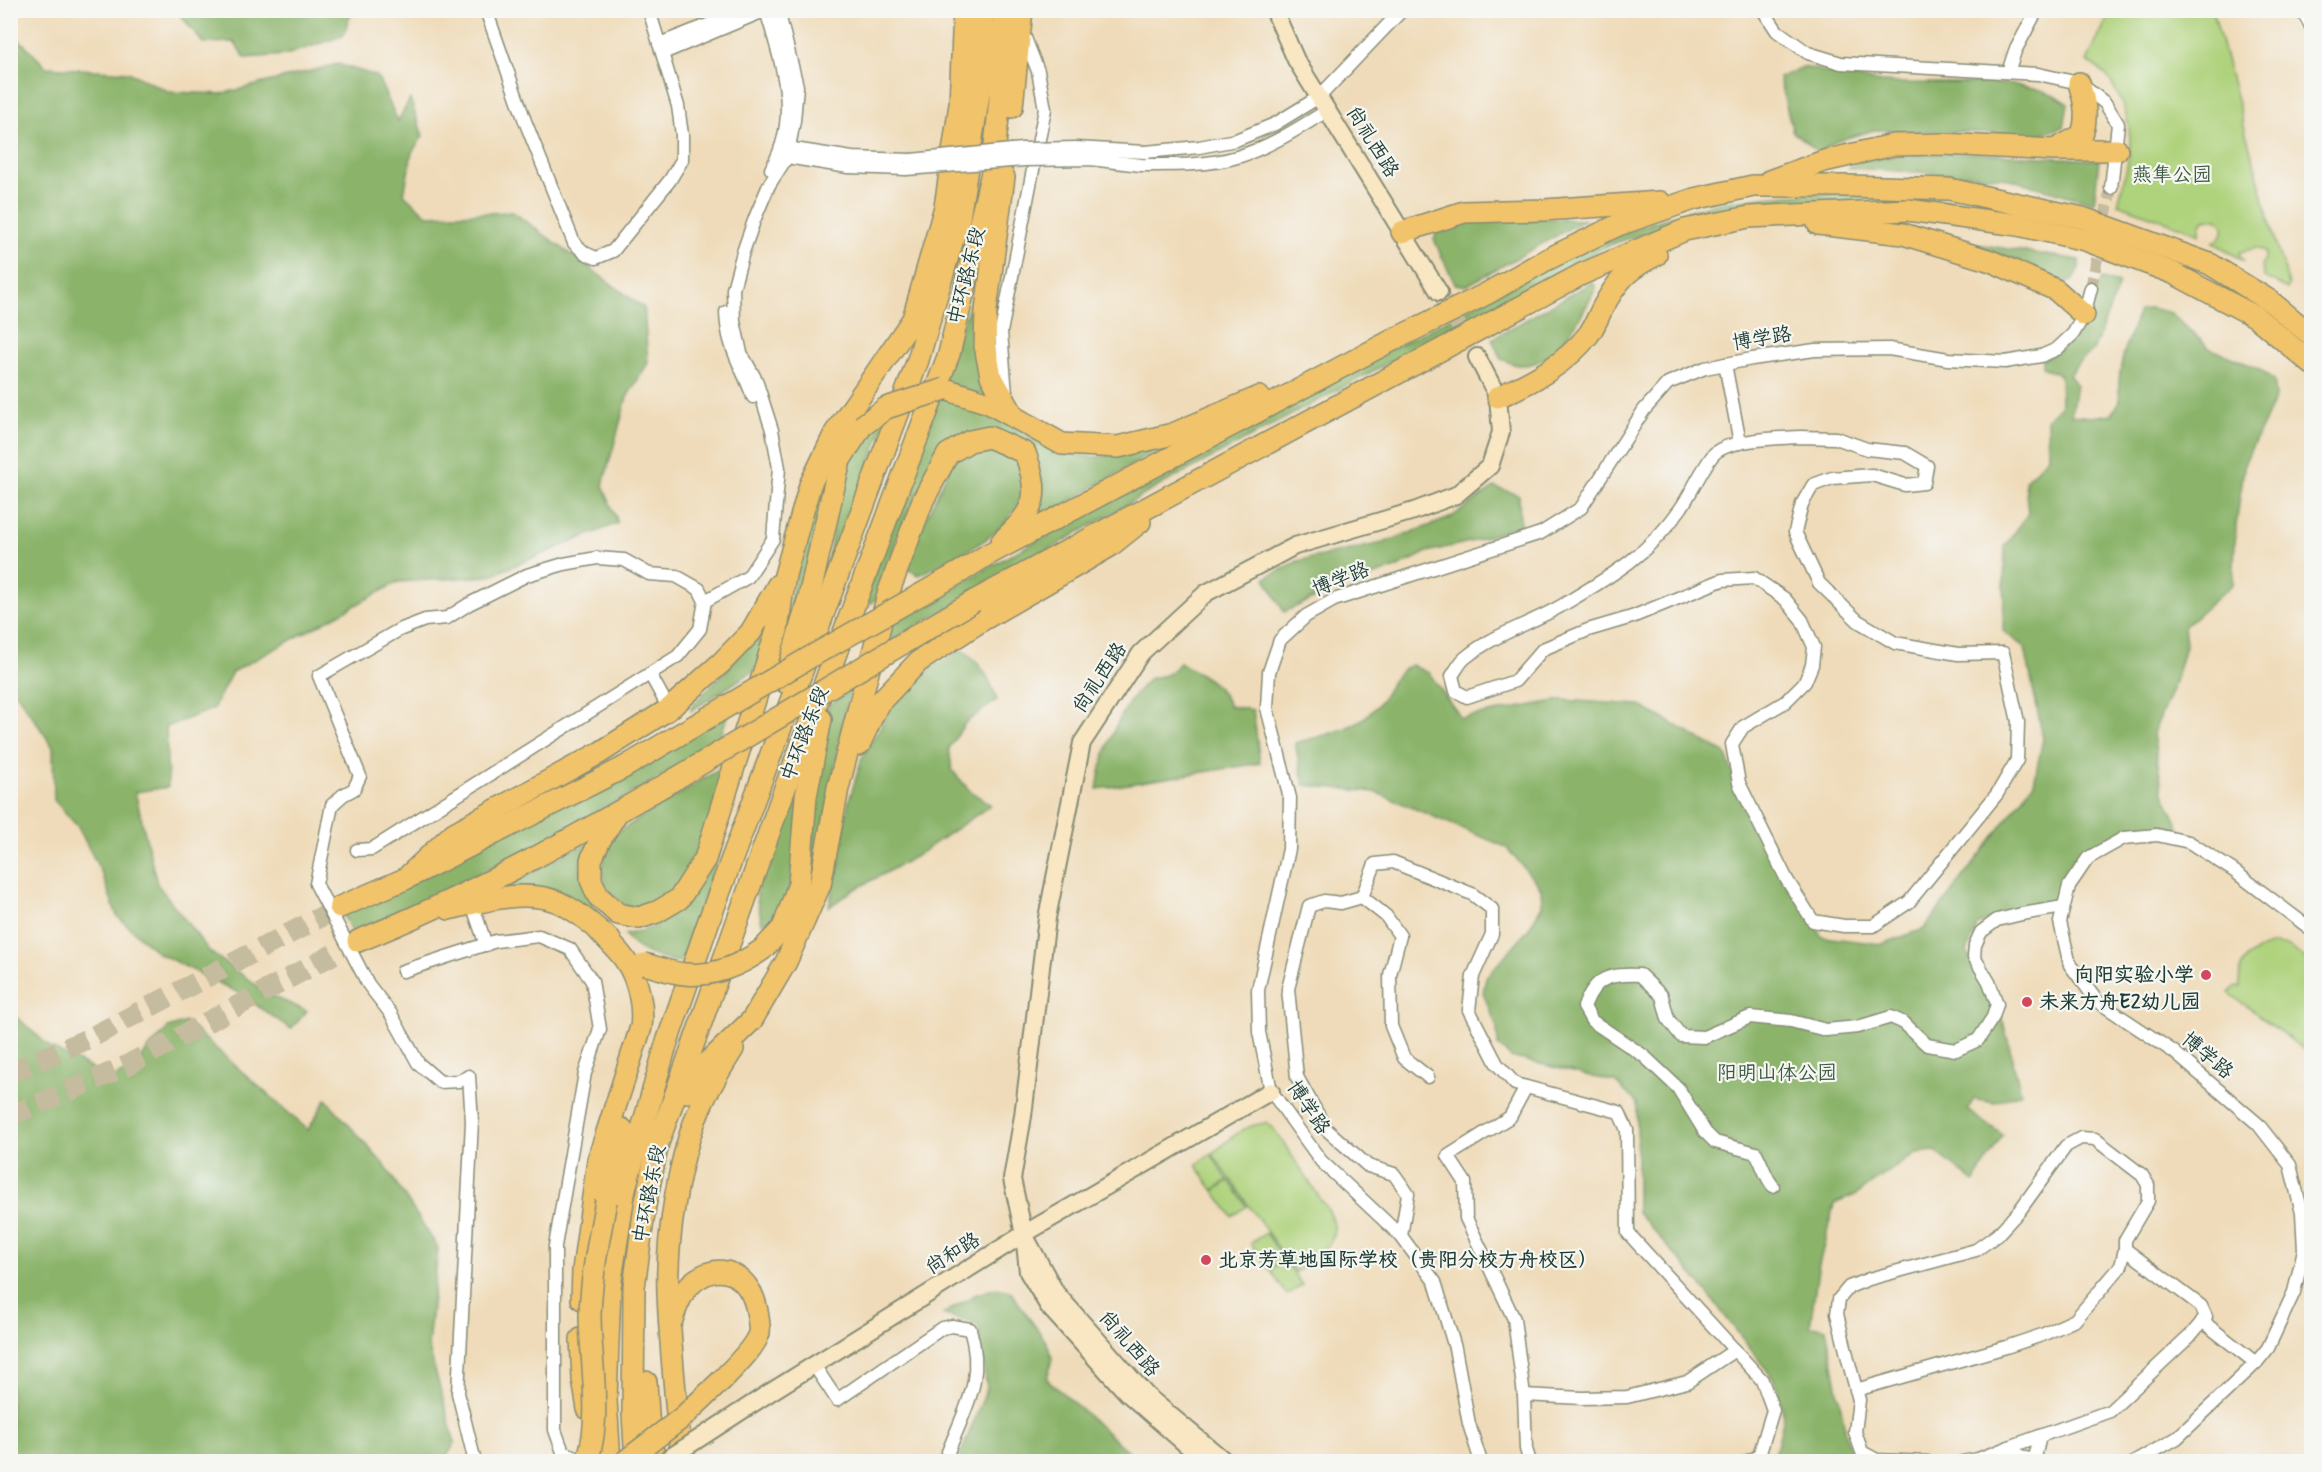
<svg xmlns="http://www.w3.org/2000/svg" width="2322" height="1472" viewBox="0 0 2322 1472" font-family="Mynerve,'LXGW WenKai TC',sans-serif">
  <rect width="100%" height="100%" fill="#f6f6f2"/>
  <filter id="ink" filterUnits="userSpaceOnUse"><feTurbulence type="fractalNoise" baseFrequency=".0167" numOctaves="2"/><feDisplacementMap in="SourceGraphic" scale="12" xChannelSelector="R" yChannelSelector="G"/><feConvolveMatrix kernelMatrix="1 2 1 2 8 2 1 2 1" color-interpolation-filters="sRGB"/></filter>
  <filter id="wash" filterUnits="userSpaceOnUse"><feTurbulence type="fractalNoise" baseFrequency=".008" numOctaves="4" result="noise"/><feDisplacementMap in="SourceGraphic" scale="24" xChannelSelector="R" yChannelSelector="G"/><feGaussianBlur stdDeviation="1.35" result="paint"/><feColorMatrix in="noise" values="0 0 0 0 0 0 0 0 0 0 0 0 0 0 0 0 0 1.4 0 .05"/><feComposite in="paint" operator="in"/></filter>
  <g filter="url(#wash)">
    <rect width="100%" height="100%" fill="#efdbb9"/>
    <!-- green -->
    <g fill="#afd27b" stroke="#678858" stroke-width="1.5">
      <path d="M2111 11H2213L2277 248 2289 285 2287 289 2264 277 2261 265 2265 258V251L2256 248 2240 252 2239 254 2244 261 2213 242C2225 238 2227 226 2217 218L2204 220 2200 226V234L2118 204C2128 162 2139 135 2118 95 2108 75 2106 73 2087 61Z"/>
      <path d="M2273 944 2289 946 2311 964V1055L2229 993 2236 986 2240 987C2236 961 2251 951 2273 944Z"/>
      <path d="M1266 1123 1274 1129 1330 1213C1332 1218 1334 1223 1334 1227 1335 1248 1311 1264 1295 1272L1212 1153C1234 1139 1236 1127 1266 1123Z"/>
      <path d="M1211 1154 1228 1180 1213 1190 1196 1165Z"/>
      <path d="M1229 1181 1247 1206 1232 1216 1214 1191Z"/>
      <path d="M1266 1233 1284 1259 1269 1269 1251 1243Z"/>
      <path d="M1284 1259 1302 1285 1287 1295 1270 1270Z"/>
    </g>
    <!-- forest -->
    <g fill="#8bb46b" stroke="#557850" stroke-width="1.5">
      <path d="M177 11H352L343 36 286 55 245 58 234 42 203 43Z"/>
      <path d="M11 31 46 67 128 72 170 92 221 94 338 64 377 76 398 121 410 99 423 136 412 152 404 194 427 215 513 212 644 308 648 363 627 397 603 485 618 523 489 576 398 582 232 672 213 709 166 727 168 787 135 792 157 884 210 952 272 996 307 1011 291 1029 237 992 158 953 117 916 102 874 78 827 54 800 53 747 17 694 11 689Z"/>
      <path d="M1803 67C1830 72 1857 79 1884 82 1932 88 2032 71 2068 104L2064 127 2041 134 1874 130 1837 141 1819 152 1793 132 1779 78Z"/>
      <path d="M1976 153 2099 160 2094 203 2002 177 1847 168 1867 159 1900 155Z"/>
      <path d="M1859 192 1921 196 2027 213V218L1918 202 1868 200 1785 205 1691 219 1608 245 1166 482 882 646 883 627 1137 484 1575 252C1615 236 1656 220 1698 208 1750 194 1806 195 1859 192Z"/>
      <path d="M1525 218 1585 220 1466 286 1455 284 1434 240 1438 229 1465 219Z"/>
      <path d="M1970 243 2079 260V269L2072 281 2063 282 2034 267Z"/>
      <path d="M2102 279 2119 284 2093 351 2078 363 2069 375 2076 384 2071 415 2091 417 2112 414 2120 401C2115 369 2128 340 2139 311L2150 308 2171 313 2209 348 2257 368 2274 380 2276 396 2245 462 2236 525 2233 584 2184 627 2186 642 2174 685 2153 734 2163 793 2180 829 2119 832 2082 857 2052 902 2018 907 1977 925 1967 952 1985 994 2003 1021 2021 1093 1994 1103 1974 1099 1967 1110 2003 1135 1974 1182 1935 1151 1916 1153 1855 1195 1834 1204 1818 1269 1810 1326 1826 1328 1851 1461H1774L1772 1456 1777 1447 1784 1416 1775 1381 1699 1282 1637 1212V1103L1615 1082 1511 1057 1498 1046 1497 1027 1483 993 1486 977 1527 931 1542 906 1541 888 1506 847 1375 792 1304 785 1295 743C1324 735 1356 730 1376 707 1391 690 1390 674 1412 665L1429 673 1461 718 1561 700 1639 705 1725 753 1742 797 1822 937 1882 944 1924 929 2034 783 2043 738 2025 648 2003 631 2005 546 2028 514 2025 481 2048 457 2047 419 2061 405 2060 375 2042 367V360L2075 339Z"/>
      <path d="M1592 282 1596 288C1582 315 1556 368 1519 365 1514 365 1507 361 1501 359L1492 339Z"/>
      <path d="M975 290 979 298 990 397 941 385Z"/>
      <path d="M936 398 960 399 1014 427 1056 452 1094 457 1141 452 1171 442 1036 521 1042 502 1038 460 966 434 916 495 897 537 878 597 870 604H863Z"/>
      <path d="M888 415 832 561 828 562 839 490 859 436Z"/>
      <path d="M996 445C1002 449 1011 452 1016 457 1037 477 1018 508 1002 526 983 546 944 562 919 575L909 570 908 557 953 460 971 447Z"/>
      <path d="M827 475 790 649 777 655 816 490Z"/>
      <path d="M1494 487 1519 495 1520 525 1478 540 1427 552 1396 568 1347 584 1284 612 1265 578 1298 561 1383 543 1450 518Z"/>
      <path d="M774 607 758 668 691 711 692 705C724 675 750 643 774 607Z"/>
      <path d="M963 650C980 662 991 680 997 700L965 723 949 748 952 770 970 791 991 805 916 856 852 891 829 907 848 804 862 758 893 705 934 665Z"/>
      <path d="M1180 663C1201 674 1221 683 1229 706L1253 710 1260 763 1097 789C1102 752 1120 707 1148 680 1152 676 1159 677 1165 675 1171 672 1176 667 1180 663Z"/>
      <path d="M850 691 844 718 812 889 813 782 828 706Z"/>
      <path d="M727 716 719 743C601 813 479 877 353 934L342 913Z"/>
      <path d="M802 765 794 886 772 929 762 923 757 900V883Z"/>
      <path d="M723 767 726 769C714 807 699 867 671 897 665 903 651 907 642 910L621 904 606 887 602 870 606 848 619 831Z"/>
      <path d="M727 817 726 835 681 962C664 961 634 951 625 935L657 926 683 901Z"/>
      <path d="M591 841 580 863 587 893 600 912 590 913 501 888Z"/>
      <path d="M10 1011 51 1048 112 1079 131 1068 168 1028 186 1022 308 1130 326 1099 385 1166 438 1248 428 1345 455 1443 444 1461H11Z"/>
      <path d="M996 1288 1010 1291 1047 1343 1052 1358 1047 1379 1132 1455 1161 1457 1160 1461H958L987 1388 978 1325 943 1314 975 1295Z"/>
    </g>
  </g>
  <g filter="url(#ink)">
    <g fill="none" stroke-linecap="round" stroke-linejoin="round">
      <!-- street-tunnel -->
      <path stroke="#c5bb9e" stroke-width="12" stroke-dasharray="12 6" stroke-linecap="butt" d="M2091 288 2111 188"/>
      <!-- secondary-tunnel -->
      <path stroke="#c5bb9e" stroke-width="16" stroke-dasharray="16 8" stroke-linecap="butt" d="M1439 292 1477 357"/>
      <!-- highway-tunnel -->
      <g stroke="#c5bb9e" stroke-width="21" stroke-dasharray="21 10" stroke-linecap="butt">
        <path d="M10 1073 92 1037 340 907"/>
        <path d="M10 1116 124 1067 358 941"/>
      </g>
      <!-- street casing -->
      <g stroke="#878c76" stroke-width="15">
        <g id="street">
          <path d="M486 10 525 121 574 243 585 253 596 258 613 251 670 180 682 160V135L678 106 649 10"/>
          <path d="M766 10C781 63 802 117 771 169"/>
          <path d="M1763 10 1777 31 1808 53 1841 63 2038 74 2079 83 2105 103 2118 124 2111 188"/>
          <path d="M2302 10 2312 28"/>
          <path d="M659 44 736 14"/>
          <path d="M663 53 766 10"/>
          <path d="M2008 72 2015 51 2037 10"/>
          <path d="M781 147 852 158 911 160"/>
          <path d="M1145 152 1199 147 1236 140 1275 124 1319 97 1402 10"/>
          <path d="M779 158 787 157 848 167 906 169"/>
          <path d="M1141 165C1171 165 1208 166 1237 157 1270 147 1299 128 1328 110"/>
          <path d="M726 312C727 348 742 366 753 397"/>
          <path d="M1725 364 1740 443"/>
          <path d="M1006 394 1001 332 1045 109 1038 71 1023 33"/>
          <path d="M1800 437 1836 438 1867 449 1905 453 1927 466 1924 483 1905 485 1872 475 1832 478 1813 485 1802 504 1795 532 1819 583 1858 621 1895 643 1958 654 2003 653 2018 722 2017 760 1997 794 1909 902 1873 926H1844L1813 921 1787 880 1739 783 1732 744 1743 727 1785 702 1805 682 1812 665 1814 647 1802 620 1785 599 1754 578 1722 580 1632 617 1588 630 1543 649 1515 681 1467 697 1456 691 1452 676C1456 670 1460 662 1465 658 1495 633 1534 623 1566 603 1613 575 1649 554 1681 508 1690 495 1706 461 1715 453 1731 439 1780 438 1800 437Z"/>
          <path d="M705 601 748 577 773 539 779 468 772 430 756 380 741 353 734 321 733 289 743 252 755 218 769 185 787 157 794 121 797 86 778 10"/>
          <path d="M650 674 669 709"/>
          <path d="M357 850 372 849 678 656 700 629 705 601 699 589 676 576 649 574 624 560 597 558 564 564 527 575 469 604 447 618 425 620 399 630 319 676 360 776 354 789 343 795 332 805 316 884 368 984 391 1014 418 1063 440 1082 459 1081 469 1076 472 1122 458 1393 474 1458 473 1462"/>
          <path d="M1362 897 1375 864 1393 862 1472 894 1492 909V934L1473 976 1469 1010 1497 1064 1515 1084 1619 1112 1627 1130 1628 1233 1762 1380 1773 1410 1759 1456 1746 1462"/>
          <path d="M472 904 486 945"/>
          <path d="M403 971 496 941 539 936 570 949 592 981 600 1029 585 1073 555 1246V1430L563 1452 588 1462"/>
          <path d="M1526 1087 1510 1117 1448 1156 1465 1182 1466 1218 1514 1319 1524 1395 1526 1449 1530 1462"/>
          <path d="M1773 1186C1766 1179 1762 1163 1756 1153L1715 1142 1705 1132 1678 1088 1644 1056 1592 1021 1584 1007C1595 976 1610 974 1640 975L1662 996 1668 1019 1681 1036 1704 1037 1750 1017 1791 1021 1826 1030 1858 1027 1891 1017 1904 1023 1927 1045 1956 1050 1978 1040 1993 1017 1997 1004 1989 982 1974 957 1975 945 1981 932 1997 920 2022 914 2063 907"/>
          <path d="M1401 1236 1408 1194 1394 1174 1368 1166 1326 1129 1297 1077 1288 989 1309 906 1324 901 1341 903 1362 897 1386 916 1400 936 1390 975 1391 1026 1404 1058 1428 1077"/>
          <path d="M2202 1321 2256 1363"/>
          <path d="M814 1365 837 1400 942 1328 952 1326 970 1329C985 1380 966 1406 948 1452L949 1462"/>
          <path d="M1856 1390 2006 1347 2042 1335 2075 1320 2121 1266 2125 1249V1240L2148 1201V1185L2142 1175 2095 1139 2081 1138 2066 1146 2020 1210 1997 1235 1976 1250 1869 1279 1849 1287 1839 1299 1837 1314 1850 1367 1859 1400 1855 1432 1862 1452 1877 1460 1928 1462"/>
          <path d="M1524 1395 1582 1398 1627 1397 1687 1382 1735 1350"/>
          <path d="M2009 1447 2040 1436"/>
          <path d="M1481 1462 1469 1424 1455 1348 1435 1282 1401 1236 1321 1161 1271 1091 1259 1032 1258 990 1289 849 1290 798 1267 708 1269 672 1280 640 1306 616 1334 600 1541 533 1581 508 1644 410 1668 383 1705 368 1752 359 1815 350 1889 349 1948 359 2005 362 2041 356 2057 349 2073 334 2084 315 2091 288"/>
          <path d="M1962 1462 1978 1459 2009 1447 2022 1457 2033 1460"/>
          <path d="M2034 1462 2040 1436 2110 1411 2190 1336 2206 1317 2201 1306 2125 1249"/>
          <path d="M2135 1462 2177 1438 2256 1363 2268 1348 2294 1292 2304 1250 2302 1213 2290 1165 2258 1124 2174 1052 2097 1001 2070 965 2060 922 2069 886 2088 858 2124 838 2157 835 2189 842 2234 871 2312 930"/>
        </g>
      </g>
      <!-- secondary casing -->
      <g stroke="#878c76" stroke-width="20">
        <g id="secondary">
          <path d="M1274 10 1296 60 1439 292"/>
          <path d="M1027 1240 1056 1293 1147 1396 1226 1462"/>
          <path d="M769 1393 1024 1234 1271 1091"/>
          <path d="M1206 1462 1127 1393 1049 1307 1028 1272 1024 1234 1012 1179 1023 1116 1047 918 1082 743 1141 653 1206 593 1295 546 1414 511 1456 495 1490 466 1501 432 1498 397 1477 357"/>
        </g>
      </g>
      <!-- highway casing -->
      <g stroke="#878c76" stroke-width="24">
        <g id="highway">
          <path d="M1012 107 1022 10"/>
          <path d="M2058 148 2082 135C2088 116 2085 102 2079 83"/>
          <path d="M1004 177 986 310 985 346 991 376 1013 415"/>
          <path d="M1769 181 1824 161 1893 145 1942 144 2055 150H2117"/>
          <path d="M1818 224 1903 234 1991 261 2056 290 2084 315"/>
          <path d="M1402 232 1464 212 1544 210 1660 202"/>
          <path d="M945 389 989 403 1062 444 1118 447 1173 434 1259 397"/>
          <path d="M1498 397C1532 382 1566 364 1589 334 1594 327 1598 317 1602 309 1617 281 1627 269 1656 255"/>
          <path d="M962 571 987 555 1387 343 1486 294 1544 261 1618 225 1694 199 1753 186H1849L1949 189 2083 218 2210 264 2270 301 2312 336"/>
          <path d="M974 601 1582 274 1685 230 1749 217 1908 210 2018 225 2085 240 2173 273 2256 317 2312 364"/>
          <path d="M785 682 809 597 840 460 862 426"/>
          <path d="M859 745 878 704 918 662 984 619 1110 546 1140 522"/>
          <path d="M617 813 600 840 591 860V880L598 896 618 914 639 918 657 912 679 899 705 859 777 630 785 575 810 485 835 433 913 319 945 207 960 104 964 10"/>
          <path d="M405 879 454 833 601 752 669 709 721 663 751 632 778 585"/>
          <path d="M340 907 405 879 623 768"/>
          <path d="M449 909C485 901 532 886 566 906 582 915 597 928 610 940"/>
          <path d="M358 941C468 897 574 838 677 778"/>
          <path d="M763 949 783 928 799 884 806 796 821 719"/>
          <path d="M687 1092 693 1077 752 1020 786 962 820 885 838 788 889 591 923 500 948 454 970 441 989 437 1025 453C1041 496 1036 510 1002 541"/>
          <path d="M607 1201 622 1129"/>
          <path d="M582 1299 583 1270 598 1160 641 1027C644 1007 638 980 627 963 620 951 608 941 599 931"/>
          <path d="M672 1320C676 1307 681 1293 691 1284 720 1257 751 1276 757 1311 758 1317 760 1327 759 1333 755 1348 732 1369 722 1380"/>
          <path d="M581 1339 583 1379 588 1409"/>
          <path d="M646 1382 649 1431 655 1462"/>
          <path d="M610 1462 606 1400 610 1287 625 1188 666 1045 708 923 918 360 959 218 981 82 982 10"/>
          <path d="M636 1462 633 1414 634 1287 645 1206 658 1143 785 788 949 354 992 172 1000 100 1003 10"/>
          <path d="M681 1462C677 1405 670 1349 668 1293 666 1240 678 1162 698 1113 707 1090 720 1070 733 1049"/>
        </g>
      </g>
      <!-- street -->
      <use href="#street" stroke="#fff" stroke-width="12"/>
      <!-- secondary -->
      <use href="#secondary" stroke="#f9e7c3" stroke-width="16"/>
      <!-- highway -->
      <use href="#highway" stroke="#f1c36a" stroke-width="21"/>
      <!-- street-bridge casing -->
      <g stroke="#878c76" stroke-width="15" stroke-linecap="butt">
        <g id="street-bridge">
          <path d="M911 160 1022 149 1076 148 1145 152"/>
          <path d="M906 169 1025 160 1090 159 1141 165"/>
        </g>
      </g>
      <!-- secondary-bridge casing -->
      <g stroke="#878c76" stroke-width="20" stroke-linecap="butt">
        <path id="secondary-bridge" d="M663 1462 769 1393"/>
      </g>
      <!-- highway-bridge casing -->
      <g stroke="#878c76" stroke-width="24" stroke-linecap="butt">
        <g id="highway-bridge">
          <path d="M862 426 886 408 945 389"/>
          <path d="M623 768 812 656 962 571"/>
          <path d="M677 778 974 601"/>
          <path d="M644 964C657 967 671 973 685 974 713 977 741 965 763 949"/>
          <path d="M586 1462C603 1423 590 1357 590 1315 591 1277 599 1239 606 1201"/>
          <path d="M624 1462 683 1417 722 1380"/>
        </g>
      </g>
      <!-- street-bridge -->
      <use href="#street-bridge" stroke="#fff" stroke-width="12"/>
      <!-- secondary-bridge -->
      <use href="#secondary-bridge" stroke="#f9e7c3" stroke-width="16"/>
      <!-- highway-bridge -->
      <use href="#highway-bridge" stroke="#f1c36a" stroke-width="21"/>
    </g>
  </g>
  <!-- markers -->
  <g fill="#d1495b" stroke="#f6f6f2" stroke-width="2">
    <circle cx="2206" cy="975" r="6"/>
    <circle cx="2027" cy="1002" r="6"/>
    <circle cx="1206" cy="1260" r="6"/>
  </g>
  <g text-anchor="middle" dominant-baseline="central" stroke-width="4.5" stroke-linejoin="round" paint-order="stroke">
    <!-- street labels -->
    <g font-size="20" fill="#1f3d34" stroke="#f6f6f2">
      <text transform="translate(1372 142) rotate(58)">尚礼西路</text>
      <text transform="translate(967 276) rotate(-76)">中环路东段</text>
      <text transform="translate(1762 339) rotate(-9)">博学路</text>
      <text transform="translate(1341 580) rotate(-22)">博学路</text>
      <text transform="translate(1100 678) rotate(-56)">尚礼西路</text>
      <text transform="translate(805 734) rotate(-69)">中环路东段</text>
      <text transform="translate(2207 1056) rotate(40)">博学路</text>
      <text transform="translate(1308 1108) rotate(56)">博学路</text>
      <text transform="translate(650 1194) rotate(-79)">中环路东段</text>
      <text transform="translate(953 1254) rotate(-32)">尚和路</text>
      <text transform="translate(1129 1344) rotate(49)">尚礼西路</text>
    </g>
    <!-- park labels -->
    <g font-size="20" fill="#3c5b42" stroke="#f6f6f2">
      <text x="2172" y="175">燕隼公园</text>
      <text x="1777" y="1073">阳明山体公园</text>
    </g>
    <!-- poi labels -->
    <g font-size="20" font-weight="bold" fill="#1f3d34" stroke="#f6f6f2" text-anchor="start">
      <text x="2194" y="975" text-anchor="end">向阳实验小学</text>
      <text x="2039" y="1002">未来方舟E2幼儿园</text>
      <text x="1218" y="1260">北京芳草地国际学校（贵阳分校方舟校区）</text>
    </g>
  </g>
  <!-- margin -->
  <rect width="2322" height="1472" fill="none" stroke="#f6f6f2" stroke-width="36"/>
</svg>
